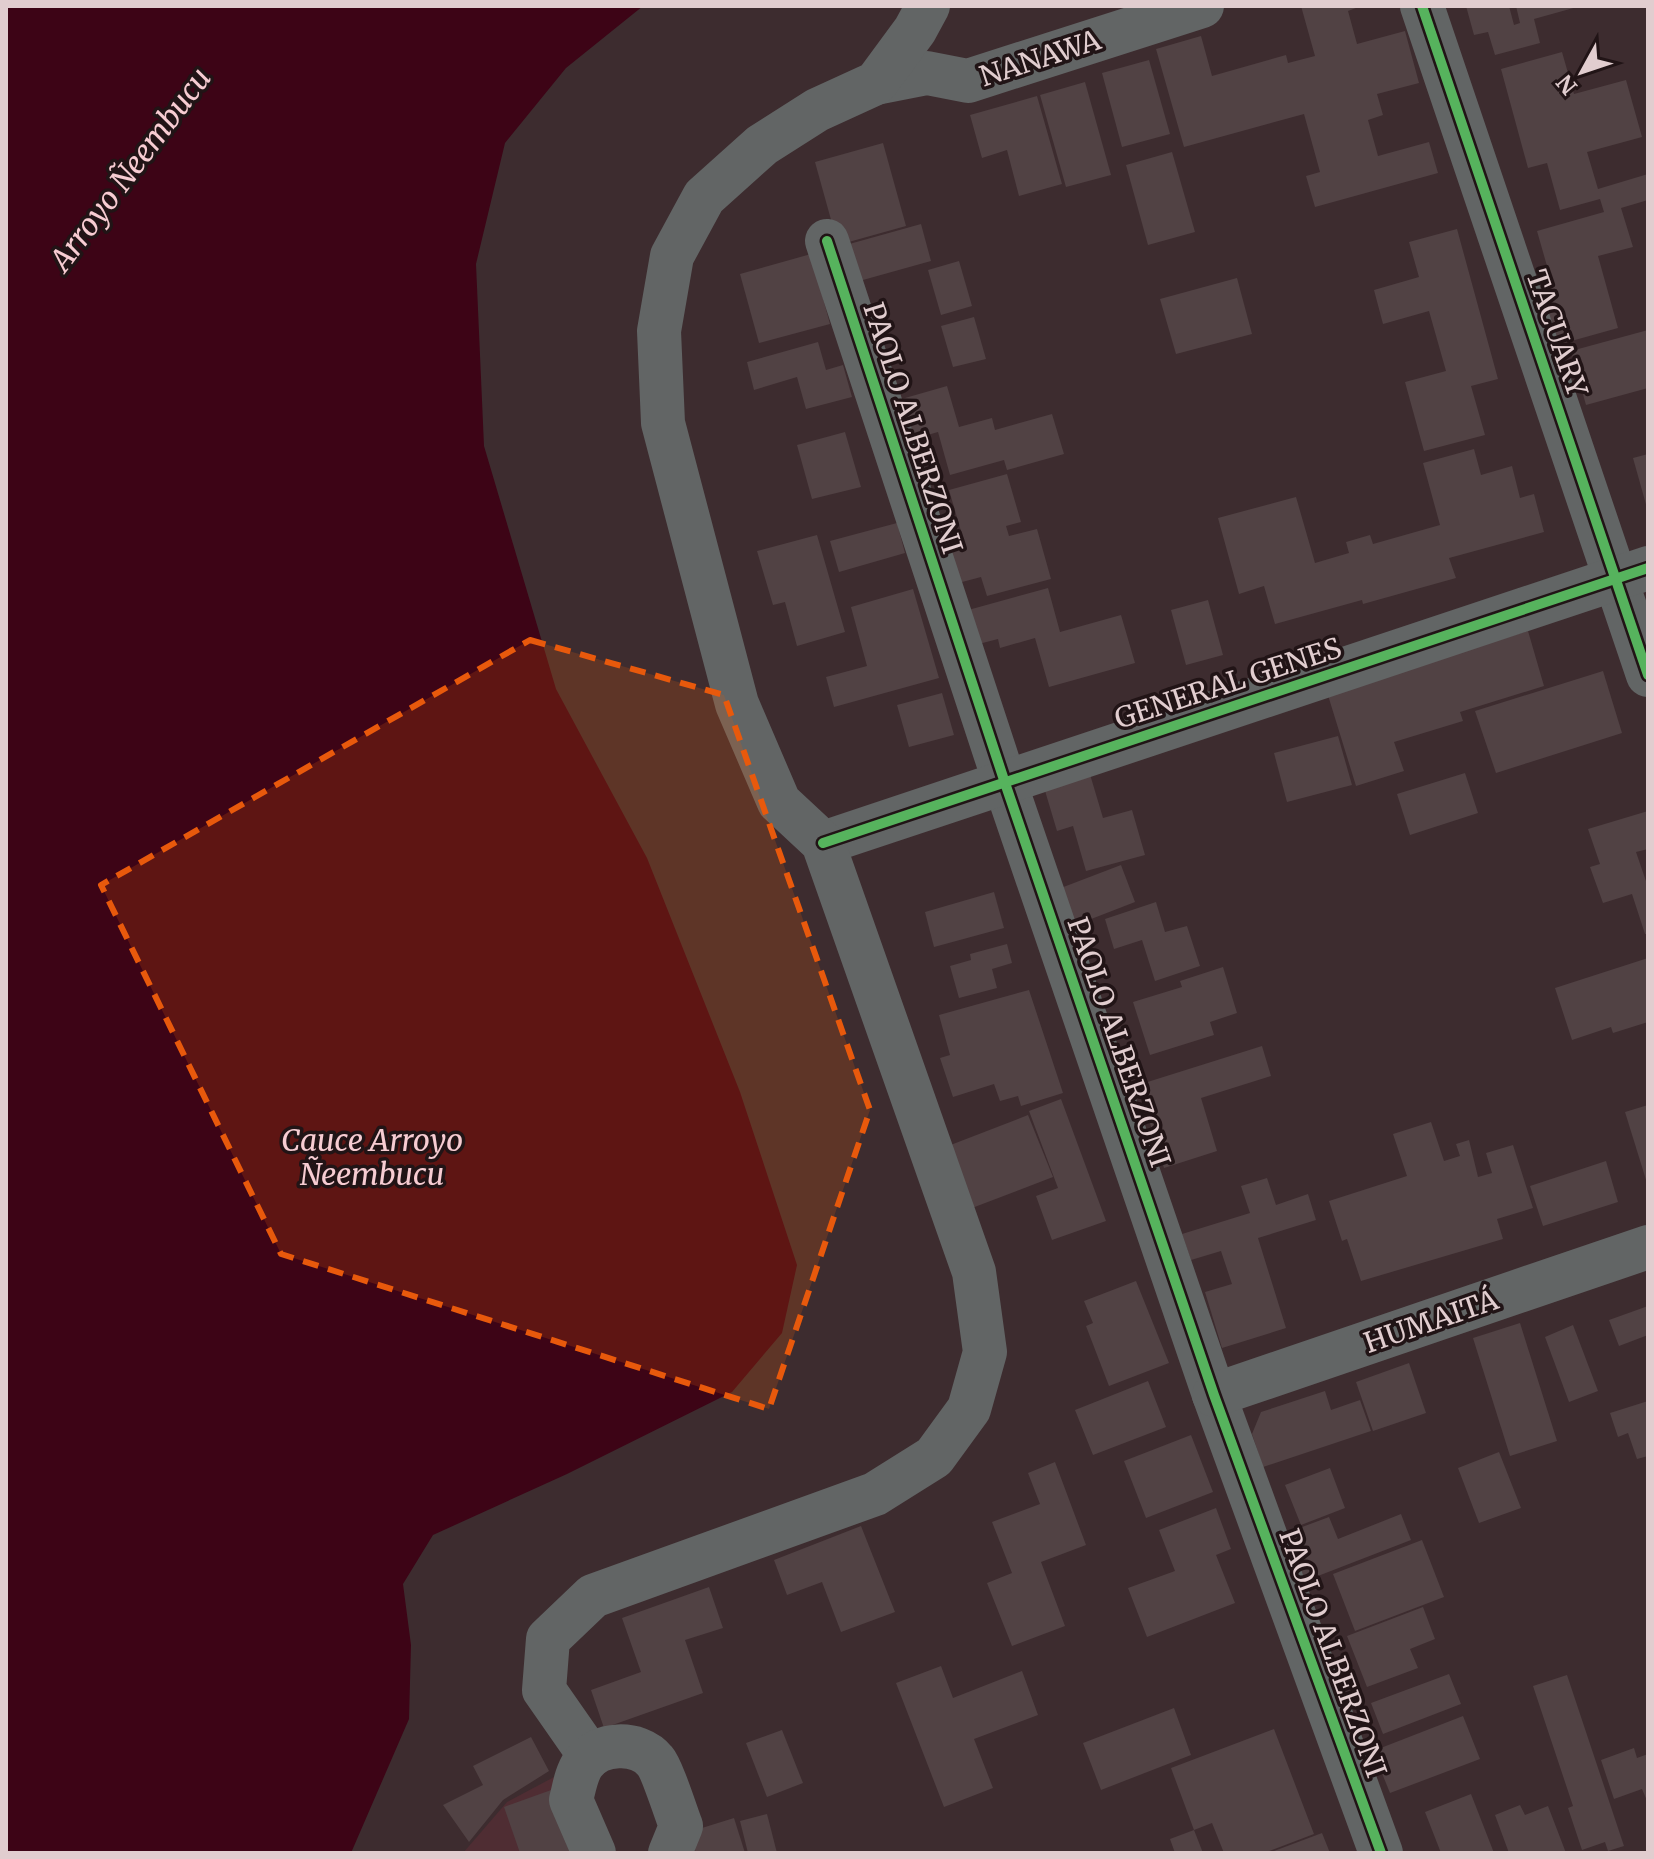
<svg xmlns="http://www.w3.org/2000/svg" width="1654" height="1859" viewBox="0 0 1654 1859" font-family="Merriweather,serif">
  <rect width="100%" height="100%" fill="#3d2c2f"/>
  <!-- built -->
  <path fill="#4f2d33" d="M554 1777 582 1853H463L507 1802Z"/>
  <!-- water -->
  <path fill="#3d0416" d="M6 6H643L566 68 505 143 476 264 484 446 556 689 647 858 740 1092 797 1265 782 1333 732 1392 567 1474 433 1535 403 1584 411 1645 409 1719 351 1853H6Z"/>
  <!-- building -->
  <g fill="#514244">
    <path d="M1301 6H1361L1348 11 1357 44 1405 31 1419 83 1377 94 1383 115 1368 120 1378 156 1429 142 1438 173 1315 207 1306 176 1320 172 1304 114 1184 147 1156 49 1201 36 1212 76 1286 55 1288 63 1315 56Z"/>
    <path d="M1466 6H1509L1514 25 1520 23 1516 6 1577 7 1534 19 1540 43 1495 55 1488 32 1474 35Z"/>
    <path d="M1562 52 1574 94 1626 80 1642 137 1587 152 1598 189 1648 174V200L1621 208 1633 247 1598 256 1618 328 1557 345 1537 277 1549 273 1537 231 1604 212 1600 199 1560 210 1547 163 1528 168 1501 69Z"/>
    <path d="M1149 60 1170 134 1122 147 1102 73Z"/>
    <path d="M1085 82 1111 175 1066 187 1040 95Z"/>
    <path d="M1037 96 1062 184 1019 196 1007 150 982 158 970 115Z"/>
    <path d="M883 143 906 226 838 245 815 162Z"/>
    <path d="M1172 152 1195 232 1148 245 1126 165Z"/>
    <path d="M921 224 931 261 845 285 835 248Z"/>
    <path d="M1457 229 1498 379 1471 386 1485 435 1424 451 1405 382 1446 371 1429 311 1383 324 1374 290 1419 277 1409 242Z"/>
    <path d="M811 254 830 324 759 343 740 274Z"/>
    <path d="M959 261 972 306 941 315 928 270Z"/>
    <path d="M1237 278 1252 334 1176 354 1160 299Z"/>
    <path d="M974 317 986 359 953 367 941 326Z"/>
    <path d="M1648 330V388L1586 405 1571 351Z"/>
    <path d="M818 342 826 370 843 365 852 397 806 409 797 377 754 390 747 362Z"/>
    <path d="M947 386 959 427 992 418 995 430 1052 414 1064 454 1007 470 1004 460 950 475 938 432 896 444 884 404Z"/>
    <path d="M845 432 861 487 812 499 797 445Z"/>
    <path d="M1474 449 1481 475 1512 466 1520 498 1534 494 1544 532 1449 558 1456 578 1363 604 1362 600 1275 624 1264 586 1239 594 1218 518 1296 497 1315 563 1349 553 1346 542 1370 535 1373 544 1440 525 1423 463Z"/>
    <path d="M1648 454V508H1647L1633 458Z"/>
    <path d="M1007 474 1021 522 1006 526 1009 536 1037 529 1051 579 987 596 981 577 947 586 936 546 963 538 949 490Z"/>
    <path d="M897 523 905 553 839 572 830 541Z"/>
    <path d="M817 535 845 632 797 646 785 602 773 605 757 551Z"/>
    <path d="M1048 588 1060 632 1121 615 1135 663 1049 687 1035 638 1000 648 998 639 971 646 961 612Z"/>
    <path d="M913 589 939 678 834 707 826 677 867 666 851 607Z"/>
    <path d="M1208 600 1223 655 1186 665 1171 610Z"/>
    <path d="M1528 631 1544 686 1460 712 1463 721 1394 742 1404 771 1356 786 1327 692Z"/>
    <path d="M1603 671 1622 733 1496 773 1475 711Z"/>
    <path d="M942 693 954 735 909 747 897 705Z"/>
    <path d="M1338 736 1352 785 1287 802 1274 753Z"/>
    <path d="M1089 771 1103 818 1132 810 1145 855 1086 871 1073 826 1057 831 1043 784Z"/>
    <path d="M1465 773 1478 813 1410 835 1397 794Z"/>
    <path d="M1648 811V849L1636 852 1648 887V934H1645L1632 894 1603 903 1590 867 1600 864 1588 829Z"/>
    <path d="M1121 865 1135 902 1068 928 1053 891Z"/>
    <path d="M994 892 1004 928 934 947 925 912Z"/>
    <path d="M1156 902 1165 932 1187 926 1200 966 1155 981 1142 940 1114 949 1105 919Z"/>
    <path d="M1007 944 1012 963 992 969 997 988 959 998 950 966 971 960 970 954Z"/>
    <path d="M1648 958V1022L1613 1033 1611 1027 1572 1040 1555 988Z"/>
    <path d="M1223 967 1237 1013 1210 1022 1214 1035 1150 1055 1133 1002 1182 987 1180 981Z"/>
    <path d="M1029 990 1063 1093 1021 1106 1018 1096 1000 1101 994 1084 953 1097 940 1058 950 1055 939 1015Z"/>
    <path d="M1262 1046 1271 1076 1201 1098 1217 1151 1164 1168 1138 1085Z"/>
    <path d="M1061 1099 1106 1221 1052 1240 1036 1196 1058 1188 1029 1111Z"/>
    <path d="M1648 1105V1183H1647L1625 1112Z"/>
    <path d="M1028 1115 1053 1177 972 1208 948 1146Z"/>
    <path d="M1431 1122 1444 1161 1460 1156 1456 1144 1469 1140 1478 1177 1492 1173 1486 1153 1513 1145 1533 1208 1497 1219 1503 1239 1361 1281 1347 1239 1342 1241 1329 1201 1407 1176 1393 1134Z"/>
    <path d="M1606 1161 1618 1202 1543 1226 1530 1186Z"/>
    <path d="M1267 1178 1276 1205 1308 1194 1316 1220 1258 1238 1286 1328 1222 1348 1205 1292 1232 1284 1221 1251 1191 1260 1182 1234 1250 1213 1241 1186Z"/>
    <path d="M1136 1281 1169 1363 1109 1386 1086 1326 1093 1323 1084 1301Z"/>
    <path d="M1648 1306V1335L1619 1346 1609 1320Z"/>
    <path d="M1520 1323 1557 1441 1510 1456 1473 1338Z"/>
    <path d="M1573 1325 1598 1391 1569 1402 1545 1337Z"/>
    <path d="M1409 1363 1426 1413 1373 1431 1356 1382Z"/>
    <path d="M1148 1381 1166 1427 1093 1455 1075 1410Z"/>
    <path d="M1325 1391 1331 1410 1360 1400 1371 1431 1263 1467 1252 1434 1261 1412Z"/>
    <path d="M1648 1401V1456L1637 1459 1628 1433 1618 1437 1610 1413Z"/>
    <path d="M1191 1435 1213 1492 1146 1518 1124 1461Z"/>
    <path d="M1499 1452 1521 1508 1479 1523 1458 1468Z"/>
    <path d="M1055 1462 1086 1545 1041 1562 1065 1626 1012 1646 987 1583 1012 1573 992 1522 1040 1504 1028 1473Z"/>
    <path d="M1330 1468 1345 1508 1301 1525 1285 1485Z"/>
    <path d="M1216 1508 1231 1549 1216 1555 1235 1603 1147 1637 1128 1588 1175 1571 1159 1530Z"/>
    <path d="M1401 1514 1411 1540 1305 1581 1286 1533 1329 1517 1338 1539Z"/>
    <path d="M861 1526 895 1612 841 1632 822 1582 787 1595 774 1560Z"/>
    <path d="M1422 1540 1444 1597 1355 1631 1333 1574Z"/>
    <path d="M709 1587 723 1628 685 1640 703 1693 604 1728 591 1690 641 1672 622 1618Z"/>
    <path d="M1423 1607 1435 1639 1410 1649 1418 1668 1367 1687 1347 1636Z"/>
    <path d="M941 1666 953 1698 1022 1671 1038 1715 974 1739 993 1788 944 1807 896 1683Z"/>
    <path d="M1449 1674 1461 1704 1383 1734 1371 1703Z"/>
    <path d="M1567 1675 1624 1846 1608 1851 1605 1842 1582 1850 1568 1808 1573 1806 1533 1686Z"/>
    <path d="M1174 1708 1191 1755 1101 1790 1083 1743Z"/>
    <path d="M1463 1716 1480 1759 1390 1793 1373 1751Z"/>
    <path d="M1274 1729 1314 1834 1264 1853H1224L1212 1823 1194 1830 1171 1768Z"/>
    <path d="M782 1730 803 1783 767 1797 746 1743Z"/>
    <path d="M531 1737 549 1771 503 1800 469 1842 443 1805 483 1785 473 1766Z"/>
    <path d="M1634 1748 1637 1758 1648 1754V1803L1642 1789 1614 1799 1601 1760Z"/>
    <path d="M554 1789 576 1853H520L504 1807Z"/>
    <path d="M1471 1794 1494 1853H1441L1425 1812Z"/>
    <path d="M1520 1805 1525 1815 1548 1806 1566 1853H1509L1495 1815Z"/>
    <path d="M767 1814 777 1853H748L740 1821Z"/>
    <path d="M734 1818 745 1853H696L689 1832Z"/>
    <path d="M1194 1830 1203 1853H1175L1170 1839Z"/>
    <path d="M1322 1833 1330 1853H1269Z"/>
  </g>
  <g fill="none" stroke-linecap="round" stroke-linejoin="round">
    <!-- minor -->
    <g stroke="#626565" stroke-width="44">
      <path d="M1422 6 1648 675"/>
      <path d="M876 83 927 73 968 81 1202 6"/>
      <path d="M827 241 1005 783 1214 1395 1381 1853"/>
      <path d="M823 843 1648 568"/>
      <path d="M1214 1395 1648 1247"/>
      <path d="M590 1756 544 1690 548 1639 593 1596 875 1494 934 1457 969 1409 985 1352 974 1272 823 843 779 802 737 704 663 423 659 331 672 256 704 197 762 145 817 110 876 83 915 30 928 6"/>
      <path d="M594 1853 571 1800C574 1789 576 1774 583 1764 598 1742 638 1740 655 1761 662 1769 676 1813 681 1826L670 1853"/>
    </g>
    <!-- cycleway casing -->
    <g stroke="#211416" stroke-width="15">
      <g id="cycleway">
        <path d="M1422 6 1648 675"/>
        <path d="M827 241 1005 783 1214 1395 1381 1853"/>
        <path d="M823 843 1648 568"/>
      </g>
    </g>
    <!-- cycleway -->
    <use href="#cycleway" stroke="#56b35d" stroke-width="10"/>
  </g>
  <!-- marked area -->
  <path fill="#e8590c" fill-opacity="0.2" stroke="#e8590c" stroke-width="6" stroke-dasharray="16 10" stroke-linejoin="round" d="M530 640 724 695 870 1110 769 1409 281 1254 101 885Z"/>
  <g text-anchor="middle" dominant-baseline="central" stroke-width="7" stroke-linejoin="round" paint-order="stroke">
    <!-- street labels -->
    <g font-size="28" fill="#e1cdcf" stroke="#211416">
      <text transform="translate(1040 58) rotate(-18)">NANAWA</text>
      <text transform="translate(1557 333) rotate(71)">TACUARY</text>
      <text transform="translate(913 428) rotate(72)">PAOLO ALBERZONI</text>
      <text transform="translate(1228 683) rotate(-18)">GENERAL GENES</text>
      <text transform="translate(1119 1042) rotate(71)">PAOLO ALBERZONI</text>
      <text transform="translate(1431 1321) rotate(-19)">HUMAITÁ</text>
      <text transform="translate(1333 1653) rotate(70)">PAOLO ALBERZONI</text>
    </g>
    <!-- water labels -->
    <g font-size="30" font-style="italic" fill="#f7ccd2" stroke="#211416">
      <text transform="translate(130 169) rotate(-53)">Arroyo Ñeembucu</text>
      <text x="372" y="1140">Cauce Arroyo<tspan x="372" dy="34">Ñeembucu</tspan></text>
    </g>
  </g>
  <!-- border -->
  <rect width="1654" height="1859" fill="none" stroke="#e1cdcf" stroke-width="16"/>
  <!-- north arrow -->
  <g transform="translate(1582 72) rotate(230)" stroke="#211416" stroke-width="6" paint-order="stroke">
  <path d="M0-6L14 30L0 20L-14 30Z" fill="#e1cdcf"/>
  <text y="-12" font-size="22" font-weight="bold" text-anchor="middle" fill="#e1cdcf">N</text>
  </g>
</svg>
